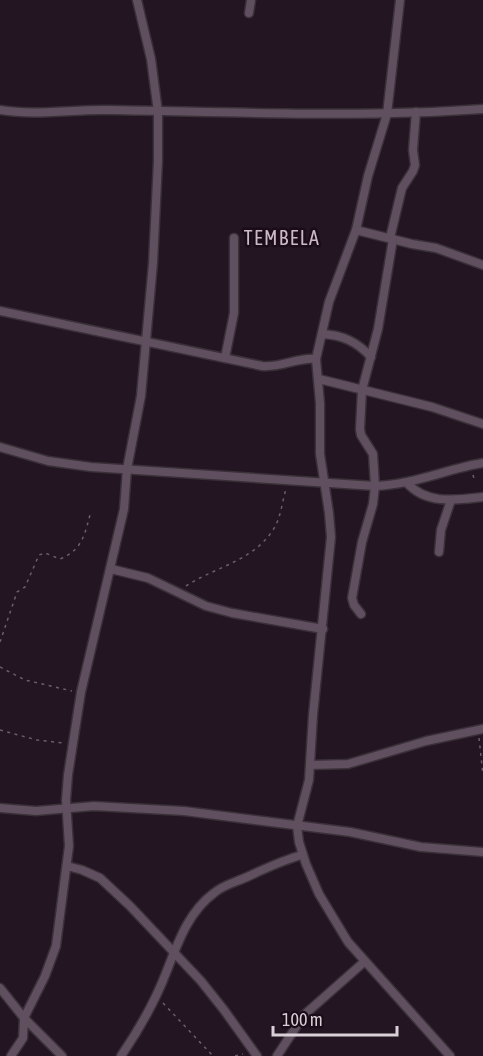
<svg xmlns="http://www.w3.org/2000/svg" width="483" height="1056" viewBox="0 0 483 1056" font-family="'Asap Condensed',sans-serif">
  <rect width="100%" height="100%" fill="#231522"/>
  <g fill="none" stroke-linecap="round" stroke-linejoin="round">
    <!-- street casing -->
    <g stroke="#393038" stroke-width="11">
      <g id="street">
        <path d="M400 0 387 114 368 176 356 230 329 302 316 359 320 403V454L329 513 331 537 313 715 309 780 297 826 299 842 306 864 319 894 348 942 450 1056"/>
        <path d="M249 13 251 0"/>
        <path d="M0 110C36 116 73 109 109 110 233 112 359 118 483 109"/>
        <path d="M356 230 412 244 436 248 483 265"/>
        <path d="M390 238 402 188 413 171 415 165 413 150 416 112"/>
        <path d="M0 311 262 366C281 368 297 357 316 359"/>
        <path d="M322 334C343 335 357 342 371 357"/>
        <path d="M225 358 234 313V238"/>
        <path d="M319 379 432 407 483 424"/>
        <path d="M0 447 48 461 91 467 375 486C412 485 447 469 483 463"/>
        <path d="M407 483C427 505 456 500 483 497"/>
        <path d="M439 552 441 530 451 500"/>
        <path d="M111 569 148 578 206 606 232 613 323 629"/>
        <path d="M361 614 354 605 352 598 362 542 373 504 375 486 373 454 361 435 360 429 362 390 378 329 393 239"/>
        <path d="M311 765 348 764 426 741 483 729"/>
        <path d="M0 808 36 811 94 806 184 811 350 832 421 847 483 852"/>
        <path d="M67 866 82 870 100 878 130 906 201 981 224 1010 257 1056"/>
        <path d="M0 988 24 1018 62 1056"/>
        <path d="M11 1056 23 1038 24 1018 45 976 56 946 69 846 66 800 68 775 81 692 124 509 127 469 141 396 153 263 158 161V112L151 59 137 0"/>
        <path d="M121 1056C134 1037 146 1017 156 996 173 962 181 917 214 893 223 885 236 882 247 877 266 868 283 860 302 855"/>
        <path d="M277 1056 304 1015 364 962"/>
      </g>
    </g>
    <!-- path -->
    <g stroke="#6c5f6a" stroke-width="1.5" stroke-dasharray="3 4.5" stroke-linecap="butt">
      <path d="M473 475 475 482"/>
      <path d="M186 586C215 567 253 561 273 530 281 518 282 502 286 489"/>
      <path d="M0 642 17 592 25 587 39 555 45 553 60 559C83 550 85 533 91 511"/>
      <path d="M0 667 25 680 72 691"/>
      <path d="M0 730 37 740 64 743"/>
      <path d="M479 738 483 775"/>
      <path d="M163 1003 213 1056"/>
      <path d="M235 1056 243 1054"/>
    </g>
    <!-- street -->
    <use href="#street" stroke="#604f5e" stroke-width="8"/>
  </g>
  <g text-anchor="middle" dominant-baseline="central" stroke-width="5" stroke-linejoin="round" paint-order="stroke">
    <!-- quarter labels -->
    <g font-size="20" letter-spacing="1.5" fill="#ccb8c9" stroke="#1a0c18">
      <text x="282" y="237">TEMBELA</text>
    </g>
  </g>
  <!-- scale -->
  <path d="M273 1026v9h124v-9" fill="none" stroke="#dad0d8" stroke-width="3"/>
  <text x="282" y="1026" font-size="18" fill="#dad0d8" stroke="#1a0c18" stroke-width="4.5" paint-order="stroke">100 m</text>
</svg>
